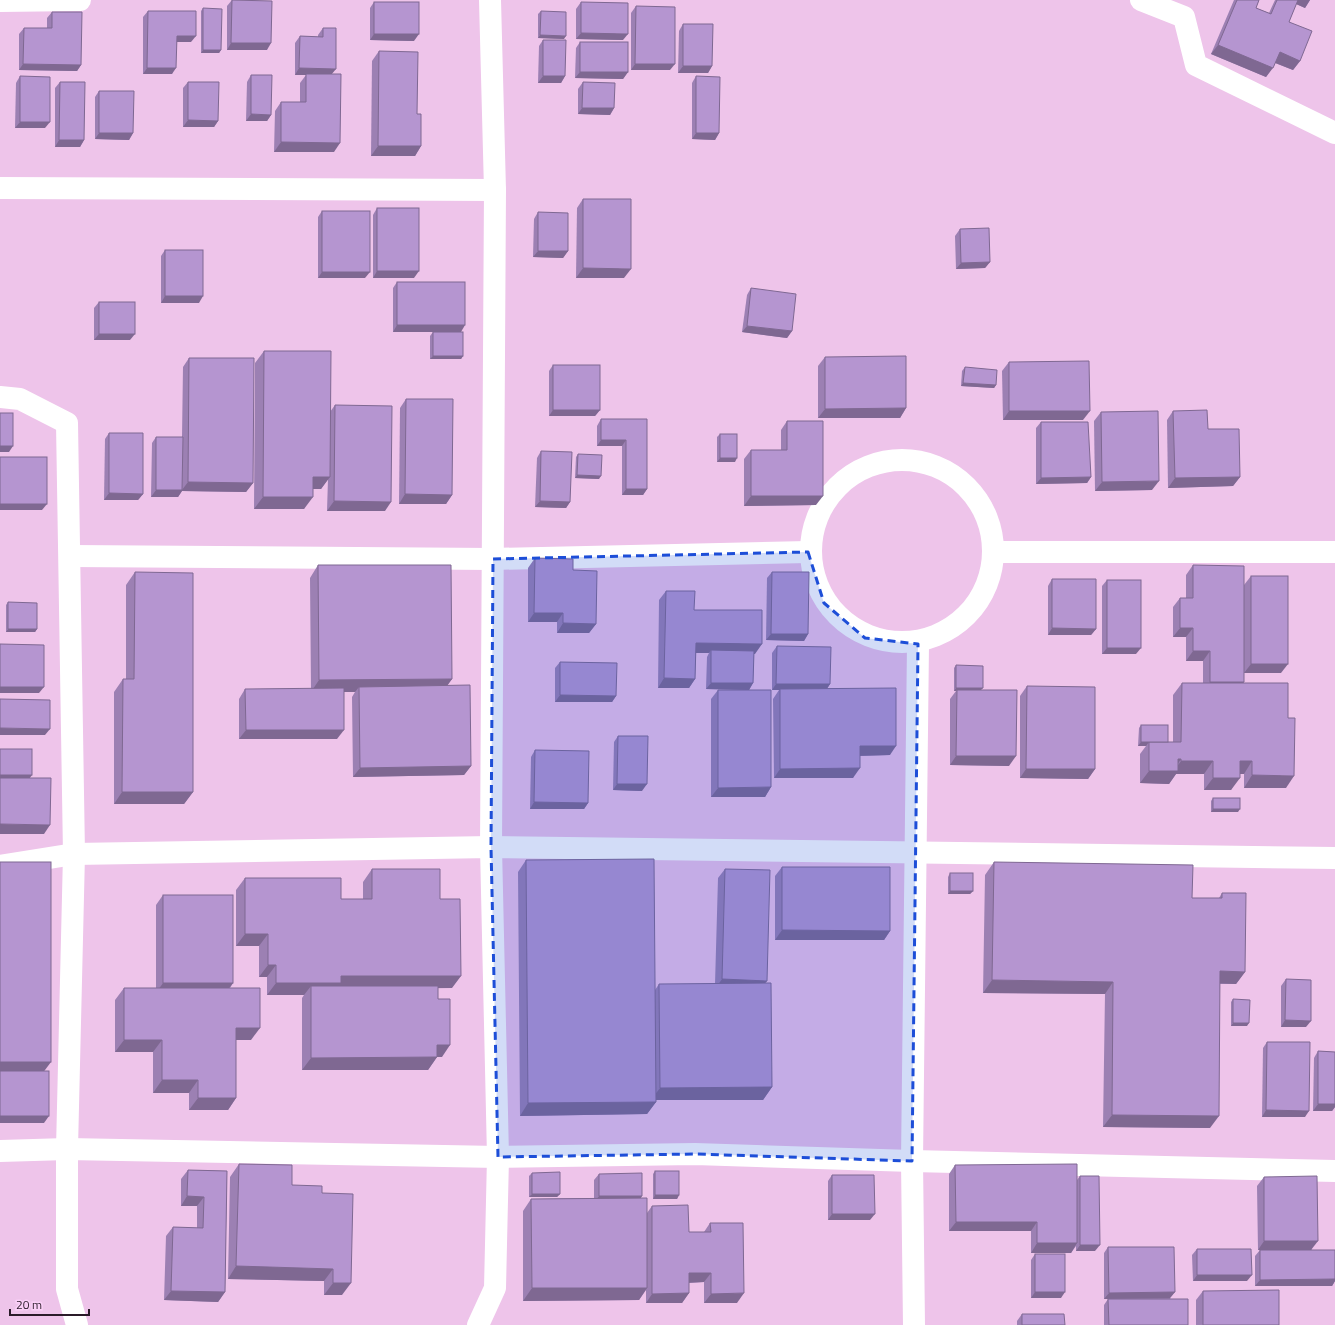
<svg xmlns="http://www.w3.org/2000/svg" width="1335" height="1325" viewBox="0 0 1335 1325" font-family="'Titillium Web',sans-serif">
  <rect width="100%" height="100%" fill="#eec4ea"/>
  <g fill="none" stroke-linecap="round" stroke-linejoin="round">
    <!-- minor -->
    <g stroke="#fff" stroke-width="22">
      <path d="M1141 0 1184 17 1196 65 1335 133"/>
      <path d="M0 1 80 0"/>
      <path d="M0 188 495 190"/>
      <path d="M0 397 20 399 67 423 74 854 67 1149V1289L77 1325"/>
      <circle cx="902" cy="551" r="91"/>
      <path d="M997 552H1335"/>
      <path d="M70 556 493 559 808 552"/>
      <path d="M0 866 74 854 491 847 1335 858"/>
      <path d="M0 1151 67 1149 498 1157 695 1154 912 1161 1335 1171"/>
      <path d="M478 1325 495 1288 498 1157 491 847 495 190 490 0"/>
      <path d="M914 1325 912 1161 918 644"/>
    </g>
  </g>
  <!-- wall -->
  <g fill="#9c80b3">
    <path d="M232 0 267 50H227V6Z"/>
    <path d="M1234 0H1259L1256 8 1269 13 1275 0H1310L1305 8 1296 4 1289 22 1300 61 1293 70 1275 63 1266 77 1211 54Z"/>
    <path d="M374 2 414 41 370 40V8Z"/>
    <path d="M581 2 623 40 576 39V9Z"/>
    <path d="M636 6 670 70H631V13Z"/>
    <path d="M203 8 221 50 219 53H201V11Z"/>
    <path d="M148 11 191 42H177L172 74H143V17Z"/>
    <path d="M541 11 564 39 538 38V14Z"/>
    <path d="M52 12 81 65 77 71 19 70V34L24 28H47V18Z"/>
    <path d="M683 24 712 66 708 73H678L679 31Z"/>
    <path d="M323 28 332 74 334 152H274L275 111 281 102H300V83L306 75H295V43L300 36 318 37V35Z"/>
    <path d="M543 40 565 76 561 83H538L539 46Z"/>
    <path d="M580 42 628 72 623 79 575 78 576 48Z"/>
    <path d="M379 51 421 146 415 156H371L372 61Z"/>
    <path d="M251 75 271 115 267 121H246L247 82Z"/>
    <path d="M20 76 45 128H15L16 83Z"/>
    <path d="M696 76 719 133 715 140 692 139V83Z"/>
    <path d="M60 82 84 140 80 147H55V88Z"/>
    <path d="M188 82 218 121 214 127H183V88Z"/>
    <path d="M583 82 614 108 610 115 578 114V89Z"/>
    <path d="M99 91 133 133 129 140 95 139V97Z"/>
    <path d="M583 199 624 278H576L577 208Z"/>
    <path d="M377 208 414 278H373V215Z"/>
    <path d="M322 211 365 278H318V217Z"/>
    <path d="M538 212 568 251 563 258 533 257 534 219Z"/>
    <path d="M960 229 990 262 985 268 956 269 955 236Z"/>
    <path d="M165 250 199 303H161V256Z"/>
    <path d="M397 282 461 332H393V288Z"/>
    <path d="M751 288 792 331 787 338 742 332 747 295Z"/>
    <path d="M99 302 130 340H94V308Z"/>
    <path d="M433 332 463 356 461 359H430V336Z"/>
    <path d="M264 351 330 412 335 405 385 511H327L328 479 321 489H313L304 509H254L255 363Z"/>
    <path d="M825 357 906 408 900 418H818V366Z"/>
    <path d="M189 358 253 483 246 492 182 491 178 497H151L152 443 156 437H182L183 367Z"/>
    <path d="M1009 362 1083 420H1003L1002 371Z"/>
    <path d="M553 365 600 410 595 416H549V371Z"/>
    <path d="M965 367 996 385 994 388 961 386 962 371Z"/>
    <path d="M406 399 452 495 446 504H399L400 408Z"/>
    <path d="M1173 411 1208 429 1240 477 1233 486 1168 488 1167 420Z"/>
    <path d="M1101 412 1152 490 1095 491 1094 421Z"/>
    <path d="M601 419H647V489L643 495H622V446H597V426Z"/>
    <path d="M787 421 816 505 744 506V459L751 450H781V430Z"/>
    <path d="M1041 422 1091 477 1087 483 1036 484V428Z"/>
    <path d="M109 433 143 494 138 500H104L105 439Z"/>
    <path d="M720 434 735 462H717V437Z"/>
    <path d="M541 451 570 502 566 508 535 507 537 458Z"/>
    <path d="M578 454 599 479 575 478 576 457Z"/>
    <path d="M535 558 573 570 596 624 589 633H557V622H528V568Z"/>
    <path d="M318 565 452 679 447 686 471 766 464 775 353 777 352 697 355 692H344L337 739H239V699L245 689H311L310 578Z"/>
    <path d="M1193 565 1244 682 1243 683 1286 788H1244V774H1240L1231 790H1204V774H1176L1169 784 1140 783V754L1146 746H1138L1139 728 1141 725 1168 742H1173V695L1182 683H1203V661H1186V637H1173V607L1180 598H1186V575Z"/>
    <path d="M135 572 193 792 184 804H114V692L123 679H126V585Z"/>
    <path d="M772 572 808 634 804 641 766 640 767 578Z"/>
    <path d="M1251 576 1281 673H1244V585Z"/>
    <path d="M1052 579 1096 629 1091 635H1048V586Z"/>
    <path d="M1107 580 1136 654H1102V586Z"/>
    <path d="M666 591 694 610 755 654H754L753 683 749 690 706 689 707 657 709 653H696L695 679 689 688H658L659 600Z"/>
    <path d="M8 602 37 629 35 632H6V605Z"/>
    <path d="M777 646 830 684 827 689 890 755 860 756 853 778H774L773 699 779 690H772V653Z"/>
    <path d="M560 662 616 696 612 702H555V668Z"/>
    <path d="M956 665 981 690 1009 766 950 765V699L956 691H954V668Z"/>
    <path d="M1027 686 1095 769 1088 779 1020 778V696Z"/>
    <path d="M718 690 771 787 765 797H711V699Z"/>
    <path d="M618 736 642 791 613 790 614 742Z"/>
    <path d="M535 750 588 803 584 809H530L531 757Z"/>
    <path d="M1213 798 1238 812H1211V801Z"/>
    <path d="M526 860 655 990 659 984H715L718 878 725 869 765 983 772 1087 763 1100H656V1102L647 1114 520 1116 518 872Z"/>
    <path d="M994 862 1192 898H1219L1222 893 1245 972 1236 984H1220L1210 1128 1103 1127 1105 994 983 993 985 875Z"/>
    <path d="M782 867 890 931 884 940H775V876Z"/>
    <path d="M372 869 440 899 452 988H438V999L442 1057H437L428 1070H302V998L304 995H267V977H259V946H236V890L245 878 341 899H363V882Z"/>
    <path d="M950 873 973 891 970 894H948V877Z"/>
    <path d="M163 895 233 983 230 988 251 1040H236V1098L228 1110H189V1093H153V1052H115V1000L124 988H156V905Z"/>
    <path d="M1286 979 1306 1027H1281V986Z"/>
    <path d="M1233 999 1247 1026H1231V1002Z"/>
    <path d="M1267 1042 1305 1117H1262L1263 1048Z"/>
    <path d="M1318 1051 1335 1052V1107L1332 1111H1313L1314 1058Z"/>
    <path d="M239 1164 292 1185 322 1193 342 1295H324V1281L228 1279 230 1177Z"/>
    <path d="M955 1165 1077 1180 1080 1176 1095 1251H1076V1246L1071 1253H1031V1231H949V1174Z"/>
    <path d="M188 1170 227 1171 225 1292 218 1302 164 1300 166 1236 173 1227 197 1228V1206H181V1179Z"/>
    <path d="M655 1171 679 1195 677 1199H653V1174Z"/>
    <path d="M532 1173 560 1194 557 1197H529V1176Z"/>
    <path d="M599 1174 641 1198 647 1213 652 1206 689 1232H704L710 1223 737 1303H704V1282L689 1283V1293L682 1303H646V1290L639 1300 523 1301V1211L531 1199 594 1198V1180Z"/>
    <path d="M832 1175 870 1220H828V1181Z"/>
    <path d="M1264 1177 1312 1250H1335V1281L1332 1286H1255V1256L1260 1250H1258L1257 1186Z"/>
    <path d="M1108 1247 1175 1292 1170 1298 1188 1325H1104V1305L1108 1299H1104V1253Z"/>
    <path d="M1197 1249 1247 1281H1193L1192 1255Z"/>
    <path d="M1035 1254 1061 1298H1031V1260Z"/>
    <path d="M1203 1291 1279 1325H1196V1300Z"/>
    <path d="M1022 1314 1065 1325H1017V1321Z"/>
  </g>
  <!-- shaded-wall -->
  <g fill="#7f6892">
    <path d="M1296 0H1310L1305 8 1294 3Z"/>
    <path d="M581 33 628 34 623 40 576 39Z"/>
    <path d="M374 34H419L414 41 370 40Z"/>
    <path d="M540 35 566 36 564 39 538 38Z"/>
    <path d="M177 36H196L191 42H172Z"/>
    <path d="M231 43H271L267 50H227Z"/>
    <path d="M1218 45 1273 68 1266 77 1211 54Z"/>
    <path d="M203 50H221L219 53H201Z"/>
    <path d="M1280 52 1300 61 1293 70 1273 62Z"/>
    <path d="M23 64 81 65 77 71 19 70Z"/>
    <path d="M635 64H675L670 70H631Z"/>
    <path d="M683 66H712L708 73H678Z"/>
    <path d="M147 68H176L172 74H143Z"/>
    <path d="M299 68 336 69 331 75 306 74V75H295Z"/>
    <path d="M580 72H628L623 79 575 78Z"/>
    <path d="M543 76H565L561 83H538Z"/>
    <path d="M582 108H614L610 115 578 114Z"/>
    <path d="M251 114 271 115 267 121H246Z"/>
    <path d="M188 120 218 121 214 127H183Z"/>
    <path d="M20 122H50L45 128H15Z"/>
    <path d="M99 133H133L129 140 95 139Z"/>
    <path d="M696 133H719L715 140 692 139Z"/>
    <path d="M59 140H84L80 147H55Z"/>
    <path d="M281 142 340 143 334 152H274Z"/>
    <path d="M378 146H421L415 156H371Z"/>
    <path d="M538 251H568L563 258 533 257Z"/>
    <path d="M990 262 985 268 956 269 961 263Z"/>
    <path d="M583 268 631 269 624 278H576Z"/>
    <path d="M377 271H419L414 278H373Z"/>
    <path d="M322 272H370L365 278H318Z"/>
    <path d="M165 296H203L199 303H161Z"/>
    <path d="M397 325H465L461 332H393Z"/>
    <path d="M747 326 792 331 787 338 742 332Z"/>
    <path d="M99 334H135L130 340H94Z"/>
    <path d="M433 356H463L461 359H430Z"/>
    <path d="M963 383 996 385 994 388 961 386Z"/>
    <path d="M906 408 900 418H818L825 409Z"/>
    <path d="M553 410H600L595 416H549Z"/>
    <path d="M1009 411H1090L1083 420H1003Z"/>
    <path d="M601 440H626L622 446H597Z"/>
    <path d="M0 446H13L9 452H0Z"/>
    <path d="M720 458H737L735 462H717Z"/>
    <path d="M577 475 601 476 599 479 575 478Z"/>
    <path d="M313 477H330L321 489H304Z"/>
    <path d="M1091 477 1087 483 1036 484 1041 478Z"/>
    <path d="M1240 477 1233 486 1168 488 1175 478Z"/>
    <path d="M1159 481 1152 490 1095 491 1102 482Z"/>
    <path d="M188 482 253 483 246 492 182 491 178 497H151L156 490H182Z"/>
    <path d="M626 489H647L643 495H622Z"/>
    <path d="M109 493 143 494 138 500H104Z"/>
    <path d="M405 494 452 495 446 504H399Z"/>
    <path d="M751 496H823L816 505 744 506Z"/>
    <path d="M263 497H313L304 509H254Z"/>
    <path d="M334 501 391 502 385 511H327Z"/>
    <path d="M540 501 570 502 566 508 535 507Z"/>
    <path d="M0 504H47L42 510H0Z"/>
    <path d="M534 613H563L557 622H528Z"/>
    <path d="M563 623 596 624 589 633H557Z"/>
    <path d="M1052 628 1096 629 1091 635H1048Z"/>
    <path d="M1180 628H1193L1186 637H1173Z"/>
    <path d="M8 629H37L35 632H6Z"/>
    <path d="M771 634H808L804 641 766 640Z"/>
    <path d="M696 643 762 644 755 654 711 653V650L709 653H690Z"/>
    <path d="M1107 648H1141L1136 654H1102Z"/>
    <path d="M1193 651H1210L1203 661H1186Z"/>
    <path d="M1251 664H1288L1281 673H1244Z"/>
    <path d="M664 678 695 679 689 688H658Z"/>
    <path d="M452 679 443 691 359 687 355 692H311L319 680Z"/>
    <path d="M1210 682H1244L1237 692H1203Z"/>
    <path d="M711 683H753L749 690 706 689Z"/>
    <path d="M776 684H830L826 690H772Z"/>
    <path d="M0 687H44L39 693H0Z"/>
    <path d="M956 688H983L980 691 957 690 956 691H954Z"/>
    <path d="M560 695 616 696 612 702H555Z"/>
    <path d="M0 728 50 729 45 735H0Z"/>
    <path d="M246 730H344L337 739H239Z"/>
    <path d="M1141 742H1149L1146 746H1138Z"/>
    <path d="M860 746H896L890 755 853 756Z"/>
    <path d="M956 756H1016L1009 766 950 765Z"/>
    <path d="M1178 759H1181L1173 771H1174L1181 761H1213L1204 774H1176L1169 784 1140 783 1149 771Z"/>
    <path d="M1240 761H1252L1244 774H1231Z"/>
    <path d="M471 766 464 775 353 777 360 768Z"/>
    <path d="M860 768 853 778H774L780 769Z"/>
    <path d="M1026 769H1095L1088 779 1020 778Z"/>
    <path d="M0 775H32L27 782 0 781Z"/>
    <path d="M1252 775 1294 776 1286 788H1244Z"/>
    <path d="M1213 778H1240L1231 790H1204Z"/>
    <path d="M617 784H647L642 791 613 790Z"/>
    <path d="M771 787 765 797H711L718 788Z"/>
    <path d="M122 792H193L184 804H114Z"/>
    <path d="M534 802 588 803 584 809H530Z"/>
    <path d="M1213 809H1240L1238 812H1211Z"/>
    <path d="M0 824 50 825 44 834H0Z"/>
    <path d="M950 891H973L970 894H948Z"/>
    <path d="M782 930 890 931 884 940H775Z"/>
    <path d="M245 934H268L259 946H236Z"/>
    <path d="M268 965H276L267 977H259Z"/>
    <path d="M1220 971 1245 972 1236 984 1212 983Z"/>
    <path d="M341 976H461L452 988 337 989 311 986 304 995H267L276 983Z"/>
    <path d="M722 979 767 981 760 990 715 989Z"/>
    <path d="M992 980 1113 982 1105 994 983 993Z"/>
    <path d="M163 983H233L226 992 156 993Z"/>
    <path d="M1285 1020 1311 1021 1306 1027H1281Z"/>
    <path d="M1233 1023H1249L1247 1026H1231Z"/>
    <path d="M236 1028H260L251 1040H228Z"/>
    <path d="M124 1040H162L153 1052H115Z"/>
    <path d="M437 1045H450L442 1057H428Z"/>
    <path d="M437 1057 428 1070H302L311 1058Z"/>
    <path d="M0 1062H51L42 1074H0Z"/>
    <path d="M162 1080H198L189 1093H153Z"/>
    <path d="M772 1087 763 1100H651L660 1088Z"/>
    <path d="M198 1098H236L228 1110H189Z"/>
    <path d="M656 1102 647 1114 520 1116 528 1103Z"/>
    <path d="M1318 1104H1335V1107L1332 1111H1313Z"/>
    <path d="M1266 1110 1309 1111 1305 1117H1262Z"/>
    <path d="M1112 1115 1219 1116 1210 1128 1103 1127Z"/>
    <path d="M0 1116H49L44 1123H0Z"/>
    <path d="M532 1194H560L557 1197H529Z"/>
    <path d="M655 1195H679L677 1199H653Z"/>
    <path d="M187 1196 204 1197 197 1206H181Z"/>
    <path d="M599 1196H642L638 1203H594Z"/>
    <path d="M832 1214H875L870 1220H828Z"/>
    <path d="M956 1222H1037L1031 1231H949Z"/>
    <path d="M1264 1241H1318L1311 1250H1258Z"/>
    <path d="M1037 1243H1077L1071 1253H1031Z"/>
    <path d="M1080 1245H1100L1095 1251H1076Z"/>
    <path d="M236 1266 333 1269 324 1281 228 1279Z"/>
    <path d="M689 1273H711L704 1282 682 1283Z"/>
    <path d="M1197 1275H1252L1247 1281H1193Z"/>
    <path d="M1335 1279V1281L1332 1286H1255L1260 1280Z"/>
    <path d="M333 1283H351L342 1295H324Z"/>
    <path d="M532 1288H647L639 1300 523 1301Z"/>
    <path d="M171 1291 225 1292 218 1302 164 1300Z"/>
    <path d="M1035 1292H1065L1061 1298H1031Z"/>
    <path d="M1175 1292 1170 1298 1104 1299 1109 1293Z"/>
    <path d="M689 1293 682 1303H646L652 1294Z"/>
    <path d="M744 1293 737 1303H704L711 1294Z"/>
  </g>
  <!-- building -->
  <g fill="#b595d0" stroke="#7f6892">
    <path d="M232 0 272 1 271 43H231Z"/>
    <path d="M1237 0H1259L1256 8 1271 14 1277 0H1298L1289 22 1312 31 1300 61 1280 52 1273 68 1218 45Z"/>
    <rect x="374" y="2" width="45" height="32"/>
    <path d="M581 2 628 3V34L581 33Z"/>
    <path d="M636 6 675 7V64H635Z"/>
    <path d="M203 8 222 9 221 50H203Z"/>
    <path d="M148 11H196V36H177L176 68H147Z"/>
    <path d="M541 11 566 12V36L540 35Z"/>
    <path d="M52 12H82L81 65 23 64 24 28H52Z"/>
    <path d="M683 24H713L712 66H683Z"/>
    <path d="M323 28H336V69L299 68 300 36 323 37Z"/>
    <path d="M543 40H566L565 76H543Z"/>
    <rect x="580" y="42" width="48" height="30"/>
    <path d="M379 51 418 52 417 114H421V146H378Z"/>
    <path d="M306 74H341L340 143 281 142V102H306Z"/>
    <path d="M251 75H272L271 115 251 114Z"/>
    <path d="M20 76 50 77V122H20Z"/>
    <path d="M696 76 720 77 719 133H696Z"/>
    <path d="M60 82H85L84 140H59Z"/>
    <path d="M188 82H219L218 121 188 120Z"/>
    <path d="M583 82 615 83 614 108H582Z"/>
    <path d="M99 91H134L133 133H99Z"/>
    <path d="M583 199H631V269L583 268Z"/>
    <rect x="377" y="208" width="42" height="63"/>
    <rect x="322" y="211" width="48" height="61"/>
    <path d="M538 212 568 213V251H538Z"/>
    <path d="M989 228 990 262 961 263 960 229Z"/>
    <rect x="165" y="250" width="38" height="46"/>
    <rect x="397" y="282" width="68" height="43"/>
    <path d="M751 288 796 294 792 331 747 326Z"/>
    <rect x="99" y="302" width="36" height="32"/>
    <rect x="433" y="332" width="30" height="24"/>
    <path d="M264 351H331L330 477H313V497H263Z"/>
    <path d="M906 356V408L825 409V357Z"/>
    <path d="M189 358H254L253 483 188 482Z"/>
    <path d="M1089 361 1090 411H1009V362Z"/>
    <rect x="553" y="365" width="47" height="45"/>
    <path d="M965 367 997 370 996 385 963 383Z"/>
    <path d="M406 399H453L452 495 405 494Z"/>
    <path d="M335 405 392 406 391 502 334 501Z"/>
    <path d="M1207 410 1208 429H1239L1240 477 1175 478 1173 411Z"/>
    <path d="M1158 411 1159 481 1102 482 1101 412Z"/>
    <rect x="0" y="413" width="13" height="33"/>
    <path d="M601 419H647V489H626V440H601Z"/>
    <path d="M787 421H823V496H751V450H787Z"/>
    <path d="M1041 422H1088L1091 477 1041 478Z"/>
    <path d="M109 433H143V494L109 493Z"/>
    <rect x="720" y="434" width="17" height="24"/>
    <path d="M156 437H183L182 490H156Z"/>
    <path d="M541 451 572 452 570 502 540 501Z"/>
    <path d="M578 454 602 455 601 476 577 475Z"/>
    <rect x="0" y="457" width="47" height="47"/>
    <path d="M535 558 573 559V570L597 571 596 624 563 623V613H534Z"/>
    <path d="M318 565H451L452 679 319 680Z"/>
    <path d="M1193 565 1244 566V682H1210V651H1193V628H1180V598H1193Z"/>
    <path d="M135 572 193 573V792H122L123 679H134Z"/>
    <path d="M772 572H809L808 634H771Z"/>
    <rect x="1251" y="576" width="37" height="88"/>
    <path d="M1052 579H1096V629L1052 628Z"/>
    <rect x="1107" y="580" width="34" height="68"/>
    <path d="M666 591H695L694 610H762V644L696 643 695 679 664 678Z"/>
    <path d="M8 602 37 603V629H8Z"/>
    <path d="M0 644 44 645V687H0Z"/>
    <path d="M777 646 831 647 830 684H776Z"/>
    <path d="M711 650 754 651 753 683H711Z"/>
    <path d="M560 662 617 663 616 696 560 695Z"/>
    <path d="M956 665 983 666V688H956Z"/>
    <path d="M1182 683H1288V718H1295L1294 776 1252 775V761H1240V778H1213V761H1181V759H1178V771H1149V742H1181Z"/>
    <path d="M470 685 471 766 360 768 359 687Z"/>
    <path d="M1027 686 1095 687V769H1026Z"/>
    <path d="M344 688V730H246L245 689Z"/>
    <path d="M896 688V746H860V768L780 769V689Z"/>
    <path d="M718 690H771V787L718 788Z"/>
    <path d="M957 690H1017L1016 756H956Z"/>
    <path d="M0 699 50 700V729L0 728Z"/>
    <rect x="1141" y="725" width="27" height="17"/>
    <path d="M618 736H648L647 784H617Z"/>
    <rect x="0" y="749" width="32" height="26"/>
    <path d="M535 750 589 751 588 803 534 802Z"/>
    <path d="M0 778H51L50 825 0 824Z"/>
    <rect x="1213" y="798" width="27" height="11"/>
    <path d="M654 859 656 1102 528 1103 526 860Z"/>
    <rect x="0" y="862" width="51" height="200"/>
    <path d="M994 862 1193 865 1192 898H1222V893H1246L1245 972 1220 971 1219 1116 1112 1115 1113 982 992 980Z"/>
    <path d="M782 867H890V931L782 930Z"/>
    <path d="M372 869H440V899H460L461 976H341V983H276V965H268V934H245V878H341V899H372Z"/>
    <path d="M725 869 770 870 767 981 722 979Z"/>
    <rect x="950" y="873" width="23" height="18"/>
    <rect x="163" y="895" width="70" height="88"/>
    <path d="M1286 979 1311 980V1021L1285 1020Z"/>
    <path d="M771 983 772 1087 660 1088 659 984Z"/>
    <path d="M311 986H438V999H450V1045H437V1057L311 1058Z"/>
    <path d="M124 988H260V1028H236V1098H198V1080H162V1040H124Z"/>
    <path d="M1233 999 1250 1000 1249 1023H1233Z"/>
    <path d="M1267 1042H1310L1309 1111 1266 1110Z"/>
    <path d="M1318 1051 1335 1052V1104H1318Z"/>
    <rect x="0" y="1071" width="49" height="45"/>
    <path d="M239 1164 292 1165V1185L322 1186V1193L353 1194 351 1283H333V1269L236 1266Z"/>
    <path d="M1077 1164V1243H1037V1222H956L955 1165Z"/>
    <path d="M188 1170 227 1171 225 1292 171 1291 173 1227 203 1228 204 1197 187 1196Z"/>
    <rect x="655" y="1171" width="24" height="24"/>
    <path d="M560 1172V1194H532V1173Z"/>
    <path d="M642 1173V1196H599V1174Z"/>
    <path d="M832 1175H874L875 1214H832Z"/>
    <path d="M1080 1176H1099L1100 1245H1080Z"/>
    <path d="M1317 1176 1318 1241H1264V1177Z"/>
    <path d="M647 1198V1288H532L531 1199Z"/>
    <path d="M688 1205 689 1232H711L710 1223H743L744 1293 711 1294V1273H689V1293L652 1294V1206Z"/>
    <path d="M1108 1247H1174L1175 1292 1109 1293Z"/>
    <path d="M1197 1249H1251L1252 1275H1197Z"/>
    <path d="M1260 1250H1335V1279L1260 1280Z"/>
    <rect x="1035" y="1254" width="30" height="38"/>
    <path d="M1279 1290V1325H1203V1291Z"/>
    <path d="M1108 1299H1188V1325H1109Z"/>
    <path d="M1022 1314H1064L1065 1325H1022Z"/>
  </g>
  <!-- marked area -->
  <path fill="#1d4ed8" fill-opacity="0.2" stroke="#1d4ed8" stroke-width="3" stroke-dasharray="8 5" stroke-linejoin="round" d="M808 552 824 603 865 638 918 644 912 1161 695 1154 498 1157 491 847 493 559Z"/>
  <!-- scale -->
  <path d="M10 1309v6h79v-6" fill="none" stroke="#2a1b29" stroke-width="2"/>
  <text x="16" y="1309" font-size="12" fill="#2a1b29" stroke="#fbd1f8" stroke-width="3" paint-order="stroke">20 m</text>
</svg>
